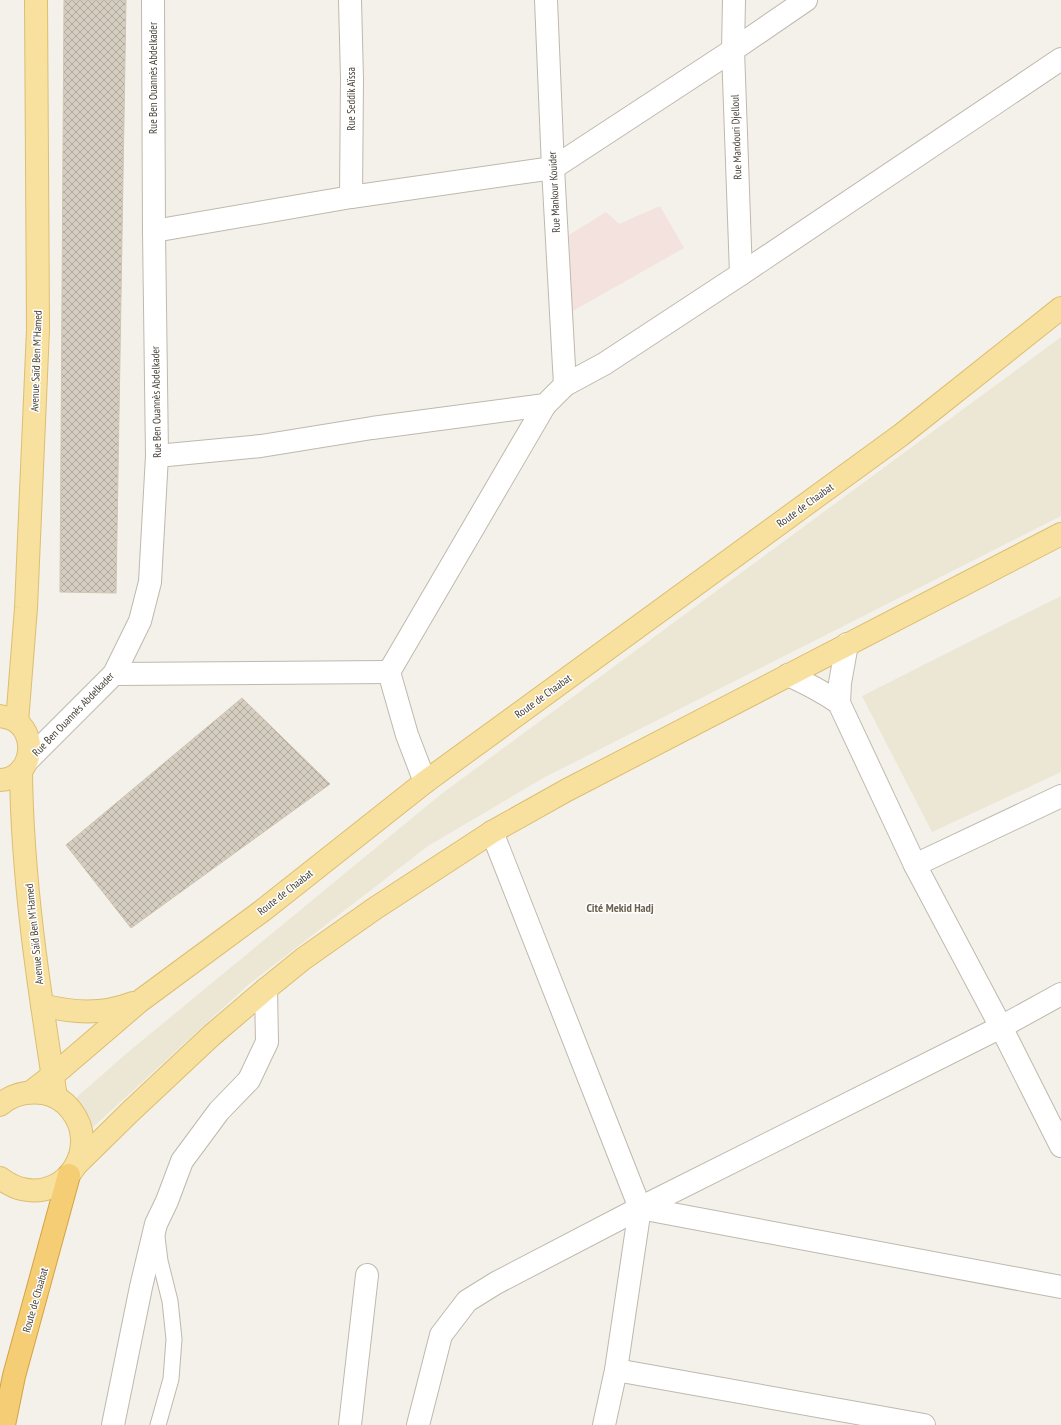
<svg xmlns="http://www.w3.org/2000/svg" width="1061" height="1425" viewBox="0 0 1061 1425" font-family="'PT Sans Narrow',sans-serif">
  <defs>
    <pattern id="building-cross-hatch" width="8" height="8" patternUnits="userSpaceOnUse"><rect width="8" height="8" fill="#d5cdc0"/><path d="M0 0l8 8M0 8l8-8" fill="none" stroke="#afa89d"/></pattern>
  </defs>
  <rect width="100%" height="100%" fill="#f4f1ea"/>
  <!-- education -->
  <g fill="#ece6d5">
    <path d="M1061 337V516L545 777 428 846 248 985 90 1130 77 1097 127 1053 440 795Z"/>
    <path d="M1061 596V772L932 832 862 696Z"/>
  </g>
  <!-- medical -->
  <path fill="#f3e2de" d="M660 206 684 248 571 312 569 235 606 212 619 224Z"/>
  <!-- building -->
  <g fill="url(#building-cross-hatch)" stroke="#cfc5b3">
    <path d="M64 0H126L116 593 60 592Z"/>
    <path d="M242 698 330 784 131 928 66 845Z"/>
  </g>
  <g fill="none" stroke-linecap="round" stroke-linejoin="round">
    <!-- lane casing -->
    <g stroke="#bfb9ad" stroke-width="17">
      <path id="lane" d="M157 1237 160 1261 170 1301 174 1339 171 1379 158 1425"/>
    </g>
    <!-- street casing -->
    <g stroke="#bfb9ad" stroke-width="24">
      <g id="street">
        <path d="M350 0 352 79 351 197"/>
        <path d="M546 0 553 168 565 385"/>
        <path d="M734 0 733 50 741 274"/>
        <path d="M154 231 351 197 553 168 733 50 806 0"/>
        <path d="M157 456 261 446 372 428 545 405 565 385 604 364 741 274 1061 59"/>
        <path d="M114 674 389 672"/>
        <path d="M788 675C806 683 823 692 839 703L915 865 1001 1027 1061 1146"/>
        <path d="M839 703 840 683 847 644"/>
        <path d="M27 761 114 674 140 621 150 582 157 456 154 231 153 0"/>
        <path d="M425 782 407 735 389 672 545 405"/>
        <path d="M492 832 640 1208 616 1370 604 1425"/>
        <path d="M915 865 1061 796"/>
        <path d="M640 1208 1061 1287"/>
        <path d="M616 1370 924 1425"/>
        <path d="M113 1425 141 1287 156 1224 167 1201 182 1161 219 1111 249 1080 267 1042 266 989"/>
        <path d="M350 1425 367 1275"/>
        <path d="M418 1425 441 1335 467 1301 496 1283 640 1208 1001 1027 1061 994"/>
      </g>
    </g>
    <!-- primary casing -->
    <g stroke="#dcbe6f" stroke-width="24">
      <g id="primary">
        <path d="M0 716C6 717 12 718 17 722 39 739 30 779 0 780"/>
        <path d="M17 722 26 608 38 329 36 0"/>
        <path d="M21 770C22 880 39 989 56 1097"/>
        <path d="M42 1005C73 1013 102 1015 133 1003"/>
        <path d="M31 1092 63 1067 140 1001 262 911 425 782 901 435 1061 308"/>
        <path d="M0 1105C12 1094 26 1091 43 1093 54 1095 64 1101 71 1110 100 1146 68 1200 22 1189 13 1187 7 1183 0 1178"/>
        <path d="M77 1164 131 1111 212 1035 266 989 303 959 374 909 492 832 567 790 1061 534"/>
      </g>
    </g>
    <!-- highway casing -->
    <g stroke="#d4a344" stroke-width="24">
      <path id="highway" d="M4 1425 14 1376 69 1175"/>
    </g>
    <!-- lane -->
    <use href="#lane" stroke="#fff" stroke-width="15"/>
    <!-- street -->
    <use href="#street" stroke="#fff" stroke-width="22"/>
    <!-- primary -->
    <use href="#primary" stroke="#f8e19f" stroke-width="22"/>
    <!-- highway -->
    <use href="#highway" stroke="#f4cd74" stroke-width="22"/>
  </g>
  <g text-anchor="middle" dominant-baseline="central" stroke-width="3" stroke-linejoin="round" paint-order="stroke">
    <!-- street labels -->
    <g font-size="11" fill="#474238" stroke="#fff">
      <text transform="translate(153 78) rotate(-90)">Rue Ben Ouannès Abdelkader</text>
      <text transform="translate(351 99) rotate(-90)">Rue Seddik Aïssa</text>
      <text transform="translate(736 137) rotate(-92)">Rue Mandouri Djelloul</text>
      <text transform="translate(554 192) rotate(-93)">Rue Mankour Kouider</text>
      <text transform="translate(36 361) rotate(-88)">Avenue Saïd Ben M'Hamed</text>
      <text transform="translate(156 402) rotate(-91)">Rue Ben Ouannès Abdelkader</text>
      <text transform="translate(805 505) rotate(-36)">Route de Chaabat</text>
      <text transform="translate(543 696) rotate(-36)">Route de Chaabat</text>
      <text transform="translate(73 714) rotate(-46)">Rue Ben Ouannès Abdelkader</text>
      <text transform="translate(285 892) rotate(-38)">Route de Chaabat</text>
      <text transform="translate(34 934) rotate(-96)">Avenue Saïd Ben M'Hamed</text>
      <text transform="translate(35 1300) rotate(-74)">Route de Chaabat</text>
    </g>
    <!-- neighbourhood labels -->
    <g font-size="12" font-weight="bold" fill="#696050" stroke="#fff">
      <text x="620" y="907">Cité Mekid Hadj</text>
    </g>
  </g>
</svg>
